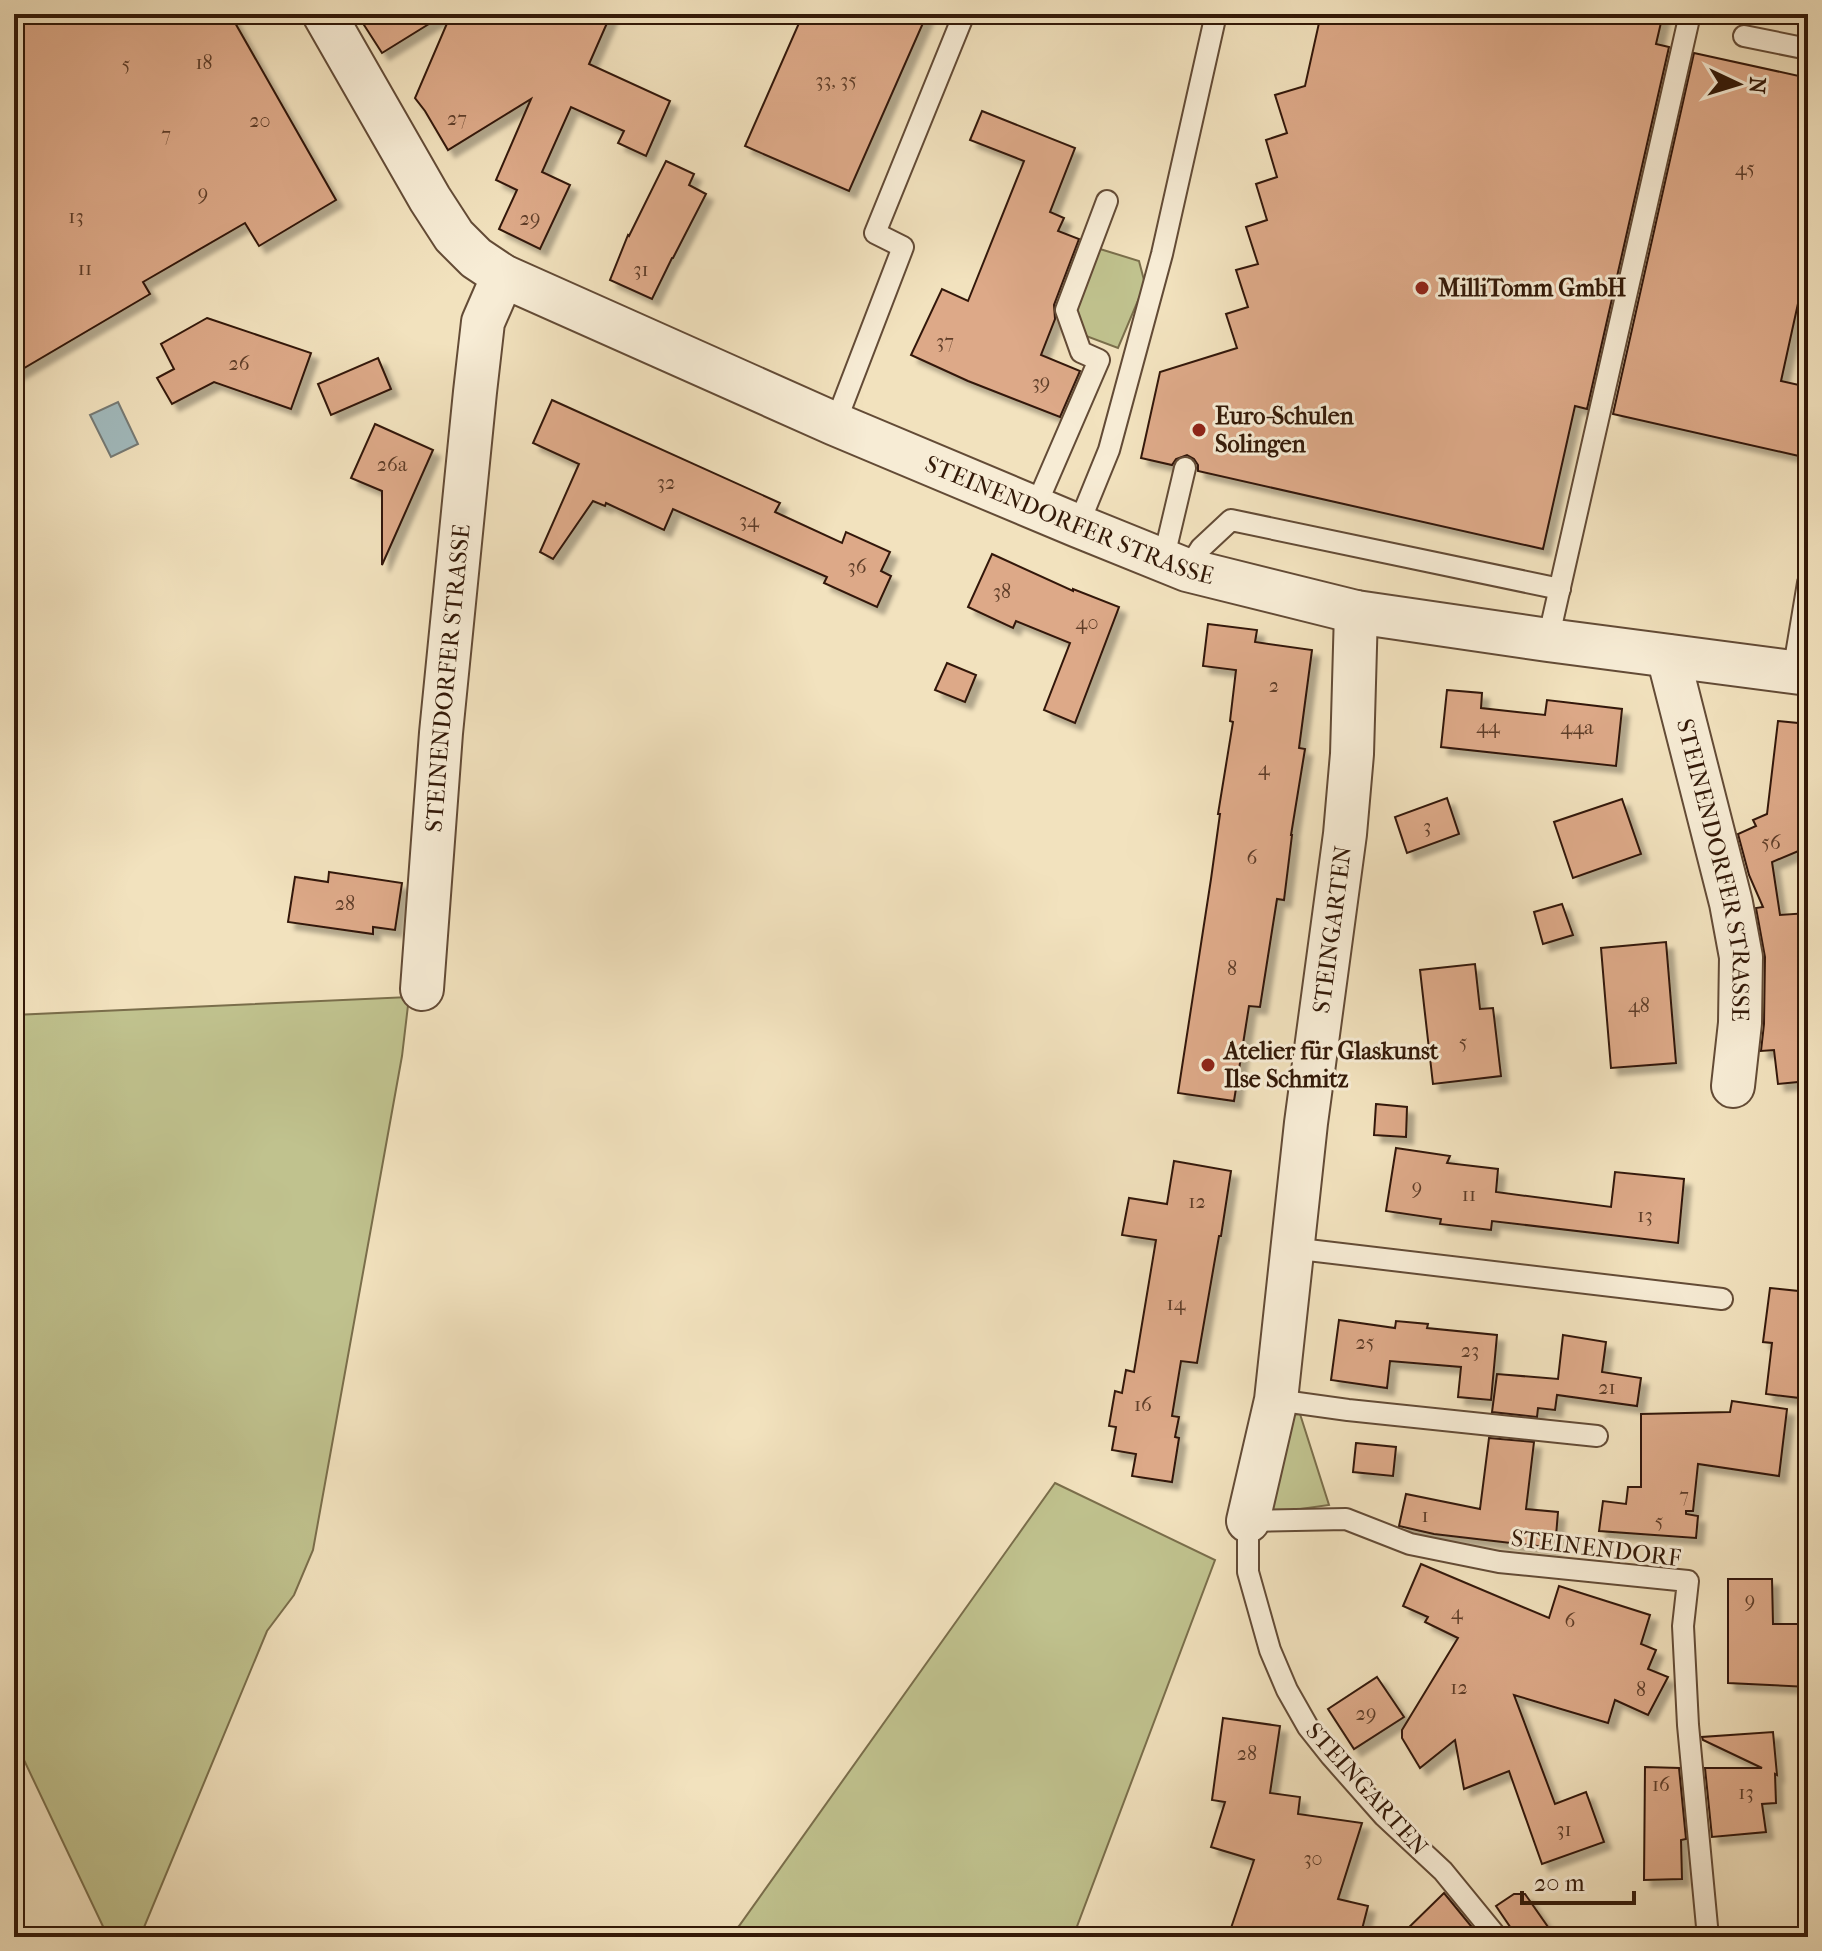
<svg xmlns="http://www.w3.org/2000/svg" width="1822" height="1951" viewBox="0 0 1822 1951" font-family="'IM FELL French Canon',serif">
  <defs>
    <filter id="shadow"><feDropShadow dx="7" dy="7" stdDeviation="2" flood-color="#0004"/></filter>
  </defs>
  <rect width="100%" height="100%" fill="#f2e2be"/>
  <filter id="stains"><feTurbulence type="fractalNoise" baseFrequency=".0025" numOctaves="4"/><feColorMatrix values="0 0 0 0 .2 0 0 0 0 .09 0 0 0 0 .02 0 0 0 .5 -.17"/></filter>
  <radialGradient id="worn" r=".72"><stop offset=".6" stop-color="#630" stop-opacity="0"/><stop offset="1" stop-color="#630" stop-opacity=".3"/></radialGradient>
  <!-- green -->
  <g fill="#c0c28e" stroke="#7a6e4b" stroke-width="2">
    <path d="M1100 249 1139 261 1145 284 1118 348 1086 336 1073 311Z"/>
    <path d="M409 997 402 1056 313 1550 294 1595 267 1631 140 1937H108L14 1739V1015Z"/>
    <path d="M1300 1414 1329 1505 1265 1514 1284 1416Z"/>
    <path d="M1055 1483 1215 1560 1073 1937H728L739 1926Z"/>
  </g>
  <!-- water -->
  <path fill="#a1babd" stroke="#757a75" stroke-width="2" d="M118 402 138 444 111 457 90 415Z"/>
  <!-- building -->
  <g fill="#dda988" stroke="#331908" stroke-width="2" filter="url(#shadow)">
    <path d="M14 14H230L336 200 259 246 245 223 143 282 150 294 14 374Z"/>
    <path d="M357 14H445L382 53Z"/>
    <path d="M451 14H611L589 64 670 101 646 156 618 143 624 131 571 107 542 172 570 185 540 249 499 229 517 190 496 180 531 99 448 150 425 111 415 98Z"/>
    <path d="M803 14H927L849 191 745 146Z"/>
    <path d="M1321 14H1663L1656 44 1669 47 1587 409 1575 406 1543 549 1198 471V465L1194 459 1187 455 1176 459 1172 465 1141 458 1160 372 1237 348 1226 314 1248 307 1236 270 1258 264 1246 227 1267 220 1256 184 1277 177 1266 140 1287 133 1275 95 1305 86Z"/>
    <path d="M1694 53 1808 78V258L1781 381 1808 387V417L1799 456 1613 414Z"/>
    <path d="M982 111 1075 148 1050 212 1064 218 1058 231 1079 239 1054 305 1055 319 1041 355 1080 371 1060 417 968 381 911 355 942 289 968 301 1024 161 970 140Z"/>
    <path d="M666 161 694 174 689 185 706 194 673 258H672L652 299 610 280 628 235 629 236Z"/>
    <path d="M207 318 311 353 291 409 214 382 172 404 157 378 174 369 161 344Z"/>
    <path d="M378 358 391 389 331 415 318 384Z"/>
    <path d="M552 400 780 503 775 512 842 543 846 532 890 552 881 571 891 576 877 607 824 583 827 577 673 509 664 530 606 503 605 506 593 501 553 559 540 552 579 464 533 443Z"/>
    <path d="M375 424 433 450 382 565V491L351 478Z"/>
    <path d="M992 554 1073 591V589L1119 607 1075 723 1044 710 1070 643 1016 621 1013 628 968 607Z"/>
    <path d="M1208 624 1257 630 1255 642 1312 650 1299 748 1305 749 1291 835H1292L1284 900 1277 899 1260 1007 1249 1006 1234 1101 1178 1093 1211 879 1220 814H1218L1233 722 1230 721 1236 670 1203 666Z"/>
    <path d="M947 663 976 675 965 702 935 690Z"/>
    <path d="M1447 690 1482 693 1481 708 1545 715 1547 700 1622 709 1616 766 1441 747Z"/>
    <path d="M1778 721 1808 724V779H1807L1804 819 1808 829V847L1772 862 1780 915 1808 913V1081L1778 1084 1774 1050 1761 1051 1764 1024 1765 957 1756 908 1763 907 1749 875 1738 834 1756 826 1753 820 1767 814Z"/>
    <path d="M1447 798 1459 834 1407 853 1395 817Z"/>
    <path d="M1622 799 1641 854 1573 878 1554 822Z"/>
    <path d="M329 872 402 883 395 930 373 927V934L288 922 295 877 328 882Z"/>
    <path d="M1562 904 1573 935 1543 944 1534 912Z"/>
    <path d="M1666 942 1676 1063 1611 1068 1601 948Z"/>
    <path d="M1475 964 1480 1009 1493 1008 1501 1076 1433 1084 1420 970Z"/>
    <path d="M1376 1104 1407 1107 1406 1137 1374 1135Z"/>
    <path d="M1396 1148 1450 1156 1447 1163 1498 1169 1496 1192 1611 1207 1615 1172 1684 1179 1678 1243 1492 1221 1491 1230 1440 1224 1441 1219 1386 1211Z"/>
    <path d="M1174 1161 1231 1171 1221 1236H1219L1197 1363 1181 1361 1172 1416 1179 1417 1175 1437 1179 1438 1172 1482 1132 1476 1136 1454 1112 1450 1116 1427 1109 1426 1115 1391 1122 1393 1126 1370 1134 1372 1156 1240 1122 1235 1129 1198 1167 1204Z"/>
    <path d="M1770 1288 1808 1292V1399L1766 1394 1772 1343 1763 1342Z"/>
    <path d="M1339 1320 1395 1328 1396 1321 1428 1324 1427 1328 1497 1335 1491 1400 1458 1397 1461 1367 1390 1361 1387 1388 1331 1380Z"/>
    <path d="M1563 1335 1606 1342 1602 1372 1641 1378 1637 1406 1557 1395 1555 1410 1538 1408 1537 1417 1492 1412 1497 1374 1558 1379Z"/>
    <path d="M1732 1401 1787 1409 1779 1476 1698 1464 1693 1511H1686V1514L1698 1516 1696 1538 1599 1531 1603 1501 1626 1504 1628 1487H1641V1414L1730 1412Z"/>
    <path d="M1489 1438 1534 1442 1526 1509 1558 1512 1555 1548 1434 1534 1399 1526 1406 1494 1480 1509Z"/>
    <path d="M1356 1443 1396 1447 1393 1476 1353 1472Z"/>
    <path d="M1421 1564 1549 1618 1559 1586 1650 1615 1641 1644 1656 1650 1648 1669 1668 1677 1648 1715 1615 1700 1608 1723 1514 1695 1555 1804 1586 1792 1604 1842 1542 1864 1509 1771 1464 1789 1455 1740 1420 1768 1402 1738V1730L1458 1638 1425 1622 1428 1617 1403 1606Z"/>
    <path d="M1728 1579H1772L1773 1624H1808V1687L1728 1683Z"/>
    <path d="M1377 1677 1404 1717 1354 1749 1328 1709Z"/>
    <path d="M1223 1718 1280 1726 1270 1793 1300 1797 1298 1814 1362 1823 1338 1899 1368 1906 1360 1937H1228L1254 1860 1211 1847 1225 1802 1212 1800Z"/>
    <path d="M1773 1732 1777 1775 1775 1774 1776 1803 1762 1804 1766 1832 1712 1837 1705 1768H1762L1703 1740 1702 1737Z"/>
    <path d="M1645 1767 1679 1768 1686 1839 1681 1840 1682 1879 1644 1880Z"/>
    <path d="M1444 1893 1480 1937H1399Z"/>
    <path d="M1514 1894H1525L1555 1937H1517L1496 1906Z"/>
  </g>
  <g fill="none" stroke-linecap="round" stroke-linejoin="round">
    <!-- lane casing -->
    <g stroke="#634b36" stroke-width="24">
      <g id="lane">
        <path d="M1744 36 1808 49"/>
        <path d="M835 424 903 247 875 233 964 14"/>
        <path d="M1035 508 1099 360 1081 352 1066 310 1107 201"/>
        <path d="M1078 526 1109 450 1162 254 1216 14"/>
        <path d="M1163 561 1185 468"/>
        <path d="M1187 570 1201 548 1231 520 1560 589"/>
        <path d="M1548 640 1690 14"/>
        <path d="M1793 673 1808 583"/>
        <path d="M1291 1248 1722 1299"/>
        <path d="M1276 1400 1348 1410 1597 1436"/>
        <path d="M1497 1937 1443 1871 1384 1816 1331 1756 1308 1727 1287 1690 1270 1650 1248 1572V1521L1346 1519 1410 1544 1499 1562 1688 1581 1683 1626 1688 1725 1708 1937"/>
      </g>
    </g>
    <!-- street casing -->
    <g stroke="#634b36" stroke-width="46">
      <g id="street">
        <path id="s1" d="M324 14 430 199 454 236 476 258 503 276 835 424 1078 526 1187 570 1356 612 1548 640 1808 674"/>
        <path id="s2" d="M1668 656 1731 903 1741 957 1740 1023 1733 1086"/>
        <path id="s3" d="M422 989 441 733 475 392 483 322 503 276"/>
        <path id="s4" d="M1248 1521 1276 1400 1306 1123 1345 834 1352 754 1356 612"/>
      </g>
    </g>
    <!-- lane -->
    <use href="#lane" stroke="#f7ecd5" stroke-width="20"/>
    <!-- street -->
    <use href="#street" stroke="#f7ecd5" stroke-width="42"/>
  </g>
  <!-- markers -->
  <g fill="#8f2418" stroke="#f7ecd5" stroke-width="3">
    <circle cx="1422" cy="288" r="8"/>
    <circle cx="1199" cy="430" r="8"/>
    <circle cx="1208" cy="1065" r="8"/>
  </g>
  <g text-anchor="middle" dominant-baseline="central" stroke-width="6" stroke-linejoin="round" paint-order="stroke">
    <!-- number labels -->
    <g font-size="20" fill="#5e3d28">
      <text x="204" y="62">18</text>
      <text x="126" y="64">5</text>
      <text x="836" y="80">33, 35</text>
      <text x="457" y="118">27</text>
      <text x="260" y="120">20</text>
      <text x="166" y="134">7</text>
      <text x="1745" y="168">45</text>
      <text x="203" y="193">9</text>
      <text x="76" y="216">13</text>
      <text x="530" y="218">29</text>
      <text x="85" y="268">11</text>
      <text x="641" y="269">31</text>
      <text x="945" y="341">37</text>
      <text x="239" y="363">26</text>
      <text x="1041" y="382">39</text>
      <text x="392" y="464">26a</text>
      <text x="666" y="482">32</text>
      <text x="749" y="520">34</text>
      <text x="857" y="566">36</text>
      <text x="1002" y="591">38</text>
      <text x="1087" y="622">40</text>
      <text x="1274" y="685">2</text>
      <text x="1488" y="726">44</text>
      <text x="1577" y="727">44a</text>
      <text x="1264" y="768">4</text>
      <text x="1427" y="826">3</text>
      <text x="1771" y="842">56</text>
      <text x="1252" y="857">6</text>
      <text x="345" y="903">28</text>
      <text x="1232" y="968">8</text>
      <text x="1639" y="1005">48</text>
      <text x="1463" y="1042">5</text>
      <text x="1417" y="1187">9</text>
      <text x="1469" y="1194">11</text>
      <text x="1197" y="1201">12</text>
      <text x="1645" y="1215">13</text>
      <text x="1176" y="1303">14</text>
      <text x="1365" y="1342">25</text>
      <text x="1470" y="1350">23</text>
      <text x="1607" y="1387">21</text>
      <text x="1143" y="1404">16</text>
      <text x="1684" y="1495">7</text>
      <text x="1425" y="1515">1</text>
      <text x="1659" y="1521">5</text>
      <text x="1750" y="1600">9</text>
      <text x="1457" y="1612">4</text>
      <text x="1570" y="1620">6</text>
      <text x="1459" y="1687">12</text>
      <text x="1641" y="1689">8</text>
      <text x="1366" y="1713">29</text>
      <text x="1247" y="1753">28</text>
      <text x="1661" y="1784">16</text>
      <text x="1746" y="1792">13</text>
      <text x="1564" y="1829">31</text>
      <text x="1313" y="1858">30</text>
    </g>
    <!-- poi labels -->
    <g font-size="24" font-weight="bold" fill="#331908" stroke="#f7ecd5" text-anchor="start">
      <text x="1438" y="288">MilliTomm GmbH</text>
      <text x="1215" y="416">Euro-Schulen<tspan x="1215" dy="28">Solingen</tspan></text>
      <text x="1224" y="1051">Atelier für Glaskunst<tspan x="1224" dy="28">Ilse Schmitz</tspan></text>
    </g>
    <!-- street labels -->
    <g font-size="24" fill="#331908" stroke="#f7ecd5">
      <text stroke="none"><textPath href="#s1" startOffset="938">STEINENDORFER STRASSE</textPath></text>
      <text stroke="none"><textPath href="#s3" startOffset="312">STEINENDORFER STRASSE</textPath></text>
      <text stroke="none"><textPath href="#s2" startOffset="220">STEINENDORFER STRASSE</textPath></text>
      <text stroke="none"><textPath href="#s4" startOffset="598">STEINGARTEN</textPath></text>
      <text transform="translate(1596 1548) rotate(7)">STEINENDORF</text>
      <text transform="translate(1367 1789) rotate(48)">STEINGARTEN</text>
    </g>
  </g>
  <!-- margin -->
  <rect width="1822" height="1951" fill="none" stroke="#f2e2be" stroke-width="48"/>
  <rect x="16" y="16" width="1790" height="1919" fill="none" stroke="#331908" stroke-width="4"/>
  <rect x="24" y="24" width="1774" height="1903" fill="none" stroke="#331908" stroke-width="2"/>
  <!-- north arrow -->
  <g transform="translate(1738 84) rotate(94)" stroke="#f7ecd5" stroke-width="6" paint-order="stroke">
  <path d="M0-6L14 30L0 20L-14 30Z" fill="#331908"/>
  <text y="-12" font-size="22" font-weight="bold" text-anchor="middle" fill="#331908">N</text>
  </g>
  <!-- scale -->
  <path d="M1522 1891v12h112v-12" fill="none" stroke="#331908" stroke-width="4"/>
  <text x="1534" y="1891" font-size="24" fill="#331908" stroke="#f7ecd5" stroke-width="6" paint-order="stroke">20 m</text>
  <rect width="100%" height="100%" filter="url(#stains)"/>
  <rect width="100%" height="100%" fill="url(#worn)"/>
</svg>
